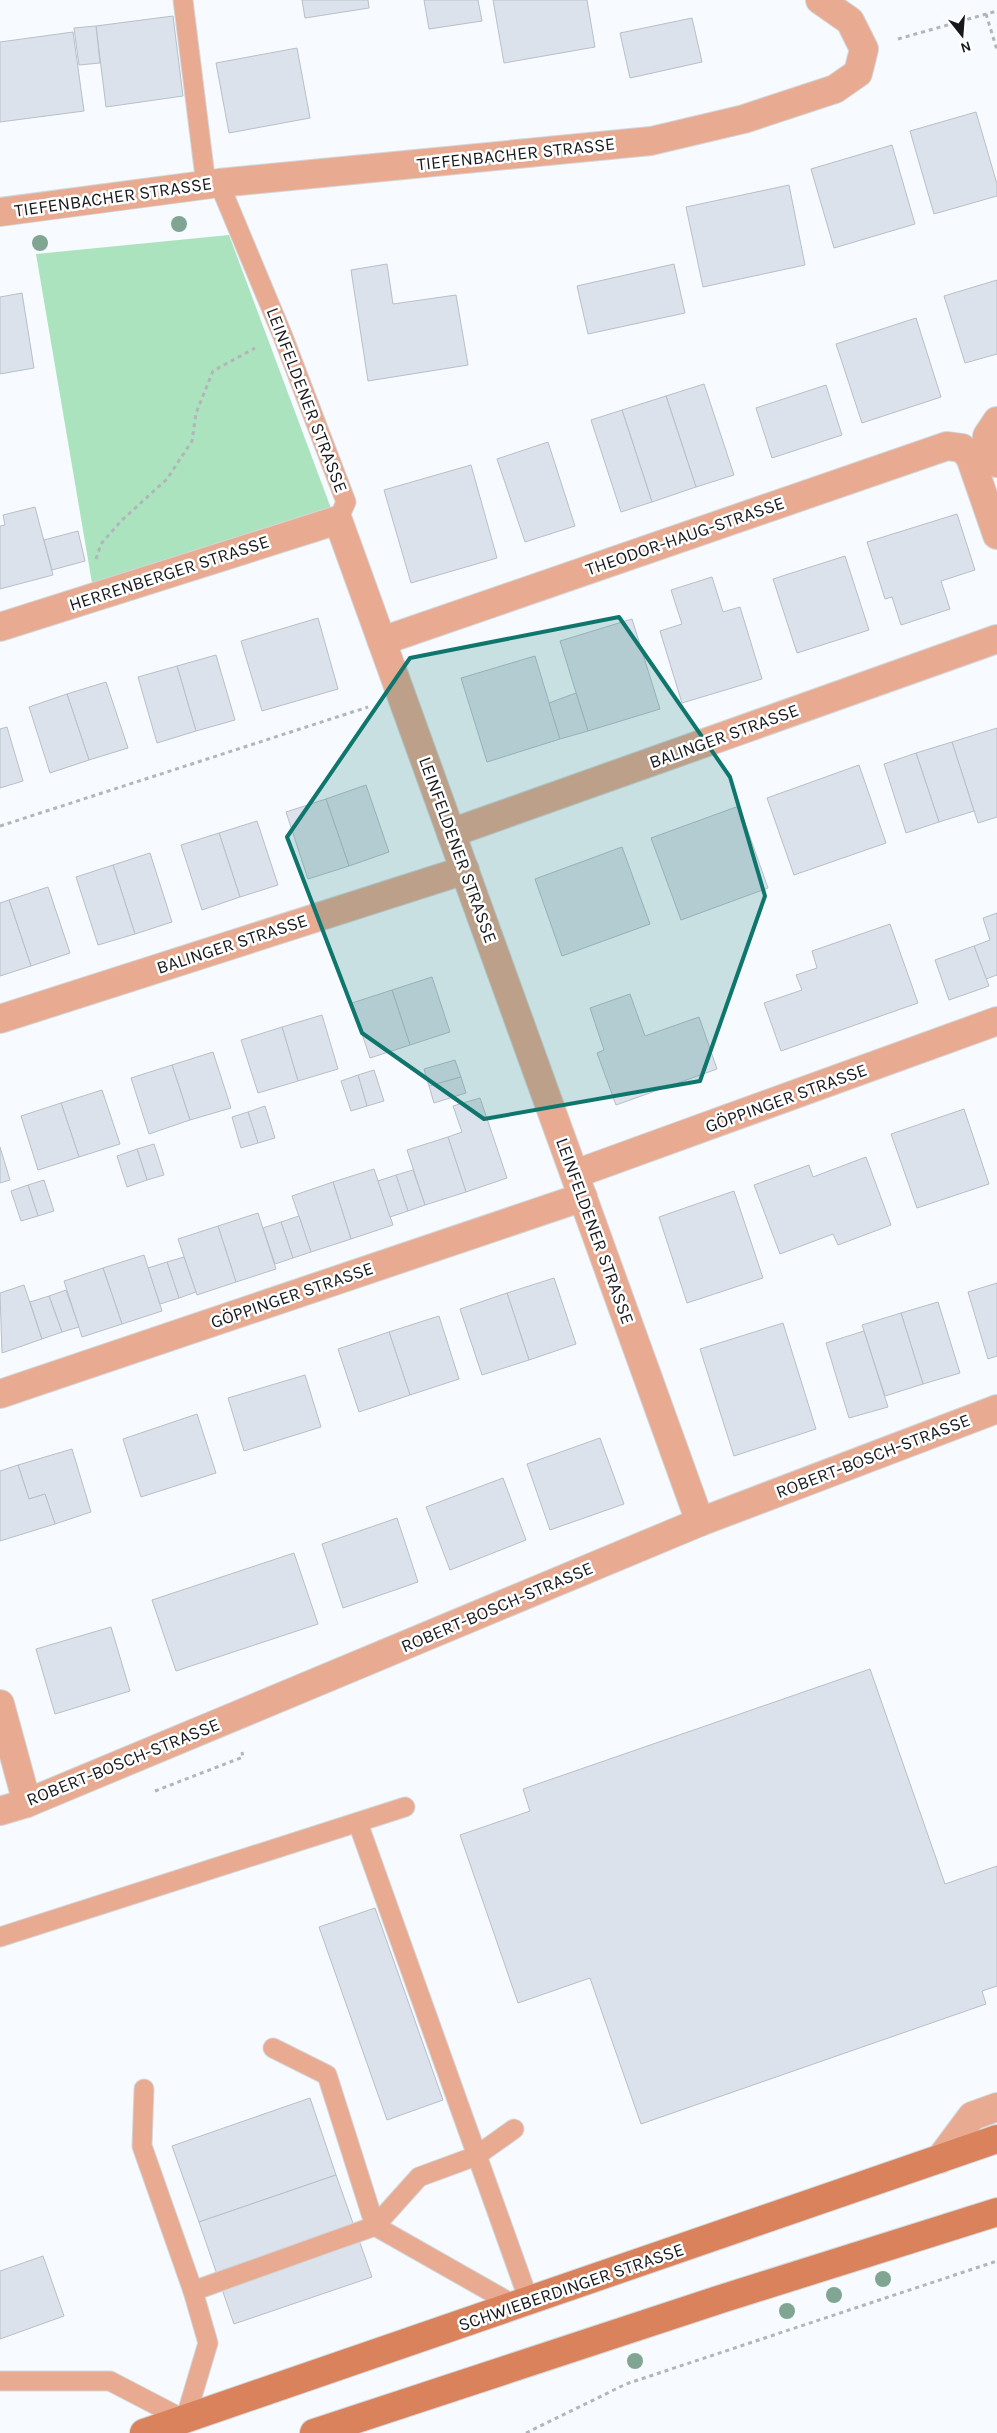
<svg xmlns="http://www.w3.org/2000/svg" width="997" height="2433" viewBox="0 0 997 2433" font-family="Karla,sans-serif">
  <rect width="100%" height="100%" fill="#f7fafe"/>
  <!-- green -->
  <path fill="#abe3be" d="M229 235 332 511 92 583 36 254Z"/>
  <!-- building -->
  <g fill="#dbe2ec" stroke="#b8bfc9">
    <path d="M302 0H368L369 8 305 18Z"/>
    <path d="M424 0H478L482 21 429 29Z"/>
    <path d="M493 0H587L595 47 504 63Z"/>
    <path d="M173 16 183 96 106 107 96 26Z"/>
    <path d="M692 18 702 62 630 78 620 33Z"/>
    <path d="M96 26 100 63 79 65 74 28Z"/>
    <path d="M73 32 84 111 0 122V42Z"/>
    <path d="M297 48 310 118 229 133 216 63Z"/>
    <path d="M976 112 997 184V196L934 214 910 131Z"/>
    <path d="M892 145 915 224 834 248 811 169Z"/>
    <path d="M789 185 805 265 703 287 686 207Z"/>
    <path d="M387 264 393 304 456 295 468 365 368 381 351 270Z"/>
    <path d="M674 264 685 313 588 334 577 286Z"/>
    <path d="M997 280V354L965 363 944 296Z"/>
    <path d="M22 293 34 368 0 374V297Z"/>
    <path d="M916 318 941 397 862 423 836 344Z"/>
    <path d="M704 384 734 475 696 487 666 396Z"/>
    <path d="M826 385 842 435 772 458 756 408Z"/>
    <path d="M666 396 696 487 652 502 622 410Z"/>
    <path d="M622 410 652 502 621 512 591 420Z"/>
    <path d="M548 442 575 526 525 542 497 459Z"/>
    <path d="M471 465 497 558 411 583 384 490Z"/>
    <path d="M35 507 53 575 0 589V526L5 525 3 515Z"/>
    <path d="M957 514 975 570 941 581 950 609 901 625 892 597 885 599 867 542Z"/>
    <path d="M78 531 85 561 52 570 44 540Z"/>
    <path d="M845 556 869 630 797 653 773 579Z"/>
    <path d="M712 577 723 612 740 607 762 679 682 703 660 631 682 624 671 590Z"/>
    <path d="M318 618 338 689 262 711 241 641Z"/>
    <path d="M632 619 660 709 588 731 560 641Z"/>
    <path d="M216 655 235 720 196 731 177 666Z"/>
    <path d="M535 656 560 739 487 762 461 678Z"/>
    <path d="M177 666 196 731 157 743 138 677Z"/>
    <path d="M106 682 128 748 89 760 67 694Z"/>
    <path d="M576 693 588 731 560 739 549 703Z"/>
    <path d="M67 694 89 760 50 773 29 707Z"/>
    <path d="M7 727 23 781 0 788V729Z"/>
    <path d="M997 728V817L978 823 952 742Z"/>
    <path d="M952 742 974 811 939 822 916 753Z"/>
    <path d="M916 753 939 822 906 833 884 764Z"/>
    <path d="M859 765 886 843 794 875 767 798Z"/>
    <path d="M366 785 389 852 349 866 326 799Z"/>
    <path d="M326 799 349 866 308 879 286 812Z"/>
    <path d="M739 806 768 888 681 920 651 838Z"/>
    <path d="M257 821 278 885 240 897 219 833Z"/>
    <path d="M219 833 240 897 202 910 181 845Z"/>
    <path d="M622 847 650 924 562 956 535 879Z"/>
    <path d="M150 853 172 922 135 934 113 865Z"/>
    <path d="M113 865 135 934 98 945 76 877Z"/>
    <path d="M48 887 70 953 31 966 9 900Z"/>
    <path d="M9 900 31 966 0 976V903Z"/>
    <path d="M997 913V975L986 979 974 946 990 940 983 918Z"/>
    <path d="M890 924 918 1003 781 1051 764 1003 802 990 796 975 817 968 812 951Z"/>
    <path d="M974 946 989 986 949 1000 935 960Z"/>
    <path d="M432 977 450 1032 410 1045 392 990Z"/>
    <path d="M392 990 410 1045 370 1058 352 1003Z"/>
    <path d="M630 994 645 1036 699 1017 717 1069 616 1105 597 1053 604 1050 590 1008Z"/>
    <path d="M322 1015 338 1069 298 1081 282 1027Z"/>
    <path d="M282 1027 298 1081 258 1093 241 1040Z"/>
    <path d="M213 1052 231 1108 190 1120 172 1065Z"/>
    <path d="M455 1060 461 1077 429 1086 424 1069Z"/>
    <path d="M172 1065 190 1120 149 1134 131 1078Z"/>
    <path d="M374 1070 384 1101 367 1106 358 1075Z"/>
    <path d="M358 1075 367 1106 351 1111 341 1081Z"/>
    <path d="M461 1077 466 1093 434 1103 429 1086Z"/>
    <path d="M102 1090 120 1144 79 1157 61 1103Z"/>
    <path d="M480 1098 507 1178 466 1192 448 1137 462 1132 453 1106Z"/>
    <path d="M61 1103 79 1157 38 1170 21 1116Z"/>
    <path d="M265 1106 275 1138 258 1143 248 1112Z"/>
    <path d="M964 1109 989 1184 917 1208 891 1134Z"/>
    <path d="M248 1112 258 1143 241 1148 232 1117Z"/>
    <path d="M448 1137 466 1192 425 1205 407 1150Z"/>
    <path d="M154 1144 164 1175 147 1180 137 1149Z"/>
    <path d="M0 1147 10 1180 0 1183Z"/>
    <path d="M137 1149 147 1180 127 1187 117 1156Z"/>
    <path d="M866 1157 891 1225 838 1245 833 1234 780 1254 754 1185 809 1165 813 1177Z"/>
    <path d="M374 1169 393 1225 351 1239 333 1182Z"/>
    <path d="M413 1170 425 1205 408 1211 396 1175Z"/>
    <path d="M396 1175 408 1211 390 1217 378 1181Z"/>
    <path d="M44 1180 54 1211 38 1216 28 1185Z"/>
    <path d="M333 1182 351 1239 311 1252 292 1196Z"/>
    <path d="M28 1185 38 1216 21 1221 11 1191Z"/>
    <path d="M734 1191 763 1278 687 1303 659 1217Z"/>
    <path d="M258 1213 276 1269 236 1282 218 1226Z"/>
    <path d="M299 1216 311 1252 293 1258 281 1222Z"/>
    <path d="M281 1222 293 1258 275 1264 263 1228Z"/>
    <path d="M218 1226 236 1282 197 1295 178 1239Z"/>
    <path d="M144 1255 162 1311 122 1324 103 1268Z"/>
    <path d="M184 1257 196 1292 179 1298 167 1262Z"/>
    <path d="M167 1262 179 1298 160 1304 148 1268Z"/>
    <path d="M103 1268 122 1324 82 1337 64 1281Z"/>
    <path d="M554 1278 576 1344 529 1360 507 1293Z"/>
    <path d="M997 1283V1356L988 1359 968 1292Z"/>
    <path d="M24 1285 42 1339 2 1353 0 1293Z"/>
    <path d="M66 1290 79 1327 62 1332 49 1296Z"/>
    <path d="M507 1293 529 1360 482 1375 460 1309Z"/>
    <path d="M49 1296 62 1332 42 1339 30 1302Z"/>
    <path d="M938 1302 960 1373 923 1384 901 1313Z"/>
    <path d="M901 1313 923 1384 885 1396 862 1325Z"/>
    <path d="M439 1316 459 1379 410 1395 389 1332Z"/>
    <path d="M783 1323 816 1429 734 1456 700 1349Z"/>
    <path d="M864 1331 888 1407 849 1418 826 1343Z"/>
    <path d="M389 1332 410 1395 359 1412 338 1349Z"/>
    <path d="M305 1375 321 1427 244 1451 228 1398Z"/>
    <path d="M197 1414 216 1473 141 1497 123 1439Z"/>
    <path d="M600 1438 624 1504 550 1530 527 1464Z"/>
    <path d="M72 1449 91 1512 55 1524 45 1494 29 1499 18 1465Z"/>
    <path d="M18 1465 29 1499 45 1494 55 1524 0 1541V1471Z"/>
    <path d="M503 1478 526 1540 450 1570 426 1507Z"/>
    <path d="M397 1518 418 1582 343 1608 322 1544Z"/>
    <path d="M294 1553 318 1624 176 1671 152 1600Z"/>
    <path d="M111 1627 130 1691 55 1714 36 1649Z"/>
    <path d="M870 1669 945 1884 997 1866V1986L982 1991 986 2004 641 2124 590 1978 518 2003 460 1835 530 1811 523 1789Z"/>
    <path d="M375 1908 443 2100 387 2120 319 1927Z"/>
    <path d="M310 2098 336 2175 199 2222 172 2146Z"/>
    <path d="M336 2175 372 2277 234 2324 199 2222Z"/>
    <path d="M43 2256 64 2316 0 2339V2271Z"/>
  </g>
  <g fill="none" stroke-linecap="round" stroke-linejoin="round">
    <!-- service casing -->
    <g stroke="#d3d6da" stroke-width="21">
      <g id="service">
        <path d="M183 0 206 185"/>
        <path d="M219 183 282 334 346 502 338 520"/>
        <path d="M358 1823 529 2301"/>
        <path d="M0 1937 405 1807"/>
        <path d="M273 2048 327 2075 375 2226 419 2177 476 2156 514 2129"/>
        <path d="M144 2089 142 2146 193 2291"/>
        <path d="M0 2381H110L185 2420 208 2343 193 2291 375 2226 516 2306"/>
      </g>
    </g>
    <!-- minor casing -->
    <g stroke="#d3d6da" stroke-width="30">
      <g id="minor">
        <path d="M0 212 219 183 651 141 744 119 835 89 858 73 864 49 850 21 820 0"/>
        <path d="M997 421 987 436 986 451 997 463"/>
        <path d="M970 457 997 535"/>
        <path d="M0 627 338 520 700 1522"/>
        <path d="M382 641 947 446 962 448 970 457 986 451"/>
        <path d="M451 833 997 639"/>
        <path d="M0 1019 465 870"/>
        <path d="M575 1174 997 1021"/>
        <path d="M0 1394 583 1197"/>
        <path d="M0 1704 27 1803"/>
        <path d="M0 1811 27 1803 700 1522 997 1409"/>
        <path d="M940 2159 972 2116 997 2107"/>
      </g>
    </g>
    <!-- secondary casing -->
    <g stroke="#d3d6da" stroke-width="30">
      <g id="secondary">
        <path d="M144 2433 997 2139"/>
        <path d="M314 2433 721 2299 997 2212"/>
      </g>
    </g>
    <!-- path -->
    <g stroke="#b2b5b9" stroke-width="3" stroke-dasharray="4 4" stroke-linecap="butt">
      <path d="M986 14 997 50"/>
      <path d="M898 39 997 11"/>
      <path d="M96 559 101 544 121 521 167 479 192 441 196 413 213 371 255 348"/>
      <path d="M0 826 368 707"/>
      <path d="M155 1791 243 1757 242 1752"/>
      <path d="M526 2433 626 2384 997 2261"/>
    </g>
    <!-- service -->
    <use href="#service" stroke="#e8ab92" stroke-width="19"/>
    <!-- minor -->
    <use href="#minor" stroke="#e8ab92" stroke-width="28"/>
    <!-- secondary -->
    <use href="#secondary" stroke="#da825c" stroke-width="28"/>
  </g>
  <!-- trees -->
  <g fill="#80a593">
    <circle cx="179" cy="224" r="8"/>
    <circle cx="40" cy="243" r="8"/>
    <circle cx="883" cy="2279" r="8"/>
    <circle cx="834" cy="2295" r="8"/>
    <circle cx="787" cy="2311" r="8"/>
    <circle cx="635" cy="2361" r="8"/>
  </g>
  <!-- marked area -->
  <path fill="#0f766e" fill-opacity="0.2" stroke="#0f766e" stroke-width="4" stroke-linejoin="round" d="M619 617 730 777 765 896 700 1081 484 1119 362 1033 287 837 410 658Z"/>
  <g text-anchor="middle" dominant-baseline="central" stroke-width="5" stroke-linejoin="round" paint-order="stroke">
    <!-- street labels -->
    <g font-size="18" fill="#17191d" stroke="#fff">
      <text transform="translate(516 154) rotate(-6)">TIEFENBACHER STRASSE</text>
      <text transform="translate(113 197) rotate(-8)">TIEFENBACHER STRASSE</text>
      <text transform="translate(307 400) rotate(69)">LEINFELDENER STRASSE</text>
      <text transform="translate(685 536) rotate(-19)">THEODOR-HAUG-STRASSE</text>
      <text transform="translate(169 573) rotate(-18)">HERRENBERGER STRASSE</text>
      <text transform="translate(724 736) rotate(-20)">BALINGER STRASSE</text>
      <text transform="translate(458 850) rotate(70)">LEINFELDENER STRASSE</text>
      <text transform="translate(232 944) rotate(-18)">BALINGER STRASSE</text>
      <text transform="translate(786 1098) rotate(-20)">GÖPPINGER STRASSE</text>
      <text transform="translate(595 1231) rotate(70)">LEINFELDENER STRASSE</text>
      <text transform="translate(292 1295) rotate(-19)">GÖPPINGER STRASSE</text>
      <text transform="translate(873 1456) rotate(-21)">ROBERT-BOSCH-STRASSE</text>
      <text transform="translate(497 1607) rotate(-23)">ROBERT-BOSCH-STRASSE</text>
      <text transform="translate(123 1762) rotate(-22)">ROBERT-BOSCH-STRASSE</text>
      <text transform="translate(571 2287) rotate(-19)">SCHWIEBERDINGER STRASSE</text>
    </g>
  </g>
  <!-- north arrow -->
  <g transform="translate(962 35) rotate(163)" stroke="#ffffff" stroke-width="4" paint-order="stroke">
  <path d="M0-4L9 19L0 12L-9 19Z" fill="#17191d"/>
  <text y="-8" font-size="14" font-weight="bold" text-anchor="middle" fill="#17191d">N</text>
  </g>
</svg>
